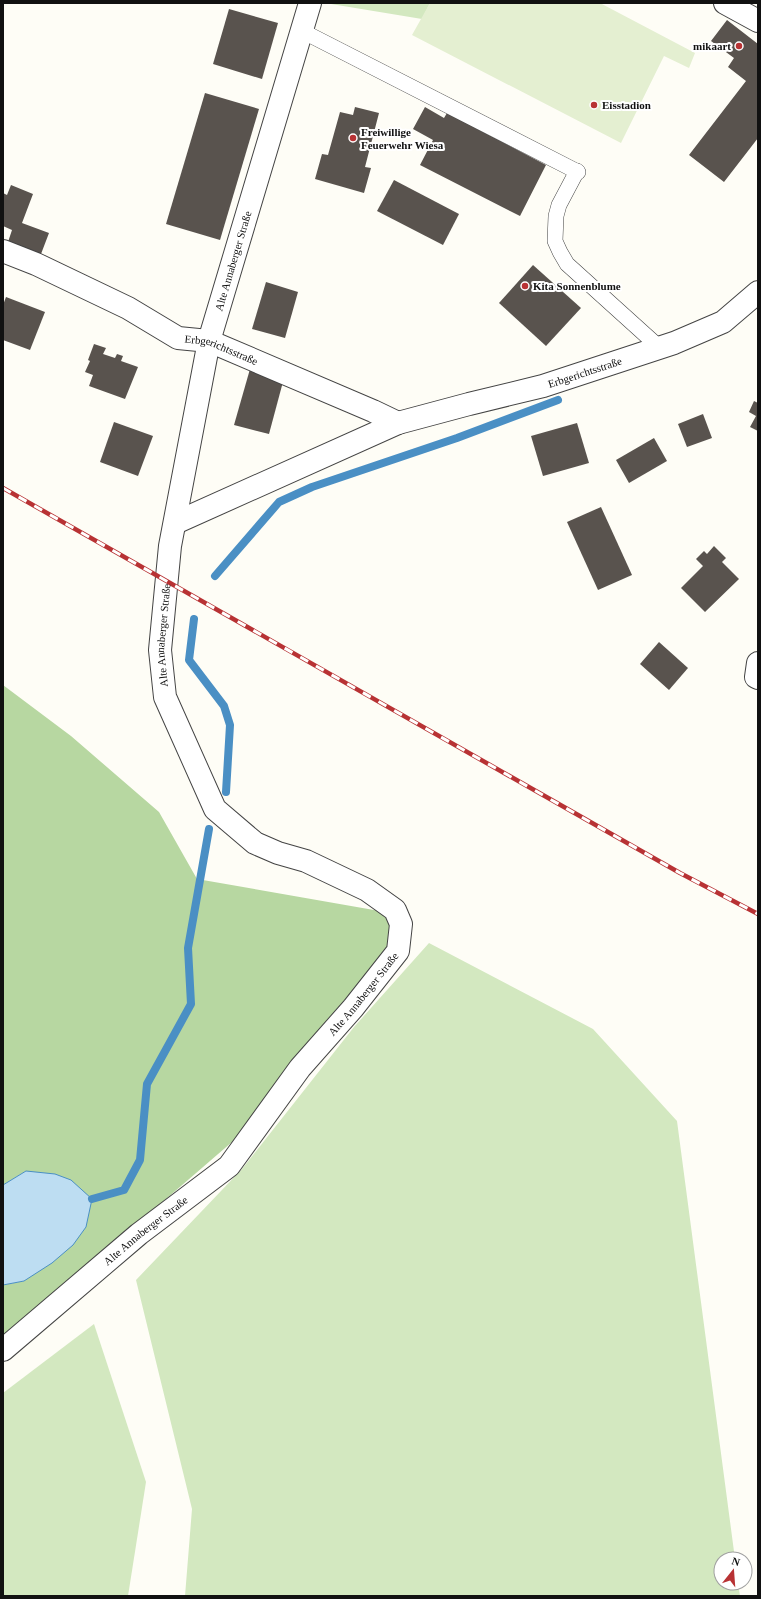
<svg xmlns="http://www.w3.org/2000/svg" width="761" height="1599" viewBox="0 0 761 1599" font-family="Georgia,serif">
  <rect width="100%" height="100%" fill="#fefdf6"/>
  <!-- green -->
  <g fill="#d3e8c0">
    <path d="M332 3H430L422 19 331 4Z"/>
    <path d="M429 943 593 1029 677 1121 735 1559H721V1583H738L740 1596H185L192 1509 136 1280 242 1169 354 1027Z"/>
    <path d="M94 1324 146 1482 128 1596H3V1393Z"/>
  </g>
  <!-- forest -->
  <path fill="#b7d7a1" d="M3 685 71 736 159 812 197 879 391 913V949L232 1142 64 1287 3 1336V1285L24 1281 26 1171 3 1185Z"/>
  <!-- pitch -->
  <path fill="#e4efd1" d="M430 3H600L695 53 689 68 664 56 621 143 412 35Z"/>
  <!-- water -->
  <path fill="#bdddf2" stroke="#4a8fc4" d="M26 1171 55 1174 71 1180 92 1199 86 1227 73 1245 52 1263 24 1281 3 1285V1185Z"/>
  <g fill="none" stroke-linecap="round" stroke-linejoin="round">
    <!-- stream -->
    <g stroke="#4a8fc4" stroke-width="8">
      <path d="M215 576 279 502 312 487 457 438 558 400"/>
      <path d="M194 619 189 660 224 706 230 725 226 792"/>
      <path d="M92 1199 124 1190 140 1160 147 1084 191 1004 188 948 209 829"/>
    </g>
  </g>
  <!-- building -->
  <g fill="#59534e">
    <path d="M229 9 278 23 262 79 213 64Z"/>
    <path d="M727 20 758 44V138L724 182 689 155 746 81 728 67 734 58 711 41Z"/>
    <path d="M205 93 259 109 220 240 166 224Z"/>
    <path d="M355 107 379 113 365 167 371 168 364 193 315 179 322 154 328 155 340 112 353 115Z"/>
    <path d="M425 107 444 118 447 113 546 165 520 216 420 165 433 140 413 129Z"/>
    <path d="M394 180 459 214 443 245 377 211Z"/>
    <path d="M11 185 33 194 22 223 49 233 41 254 8 242 12 230 3 226V193L7 195Z"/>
    <path d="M533 265 581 308 546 346 499 303Z"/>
    <path d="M266 282 298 292 285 338 252 329Z"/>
    <path d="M6 297 45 312 30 350 3 340V305Z"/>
    <path d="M94 344 106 348 103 354 115 358 117 354 123 356 121 361 138 367 125 399 89 386 93 375 85 372 90 361 88 360Z"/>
    <path d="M250 369 284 378 269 434 234 425Z"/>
    <path d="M754 401 758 403V431L750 427 756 416 749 412Z"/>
    <path d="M703 414 712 438 687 447 678 424Z"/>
    <path d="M114 422 153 436 138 476 100 462Z"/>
    <path d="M577 423 589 463 543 476 531 436Z"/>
    <path d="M654 438 667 461 629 483 616 460Z"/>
    <path d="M601 507 632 575 598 590 567 522Z"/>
    <path d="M714 546 726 558 722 562 739 579 705 612 681 588 703 566 696 559 704 551 707 554Z"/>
    <path d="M659 642 688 668 669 690 640 664Z"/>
  </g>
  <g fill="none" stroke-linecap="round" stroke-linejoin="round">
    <!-- lane casing -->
    <g stroke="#444" stroke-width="16">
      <g id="lane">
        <path d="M302 31 578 172"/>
        <path d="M577 171 559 205 556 216 555 241 560 252 567 264 660 348"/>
      </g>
    </g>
    <!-- street casing -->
    <g stroke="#444" stroke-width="24">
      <g id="street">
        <path d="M725 3 758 21"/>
        <path id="s1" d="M3 251 36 264 128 308 178 338 209 341 373 411 398 423"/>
        <path id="s2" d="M175 523 398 423 469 404 543 386 674 343 723 322 758 292"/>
        <path d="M758 663 756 677 758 678"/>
        <path id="s3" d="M3 1350 139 1234 229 1166 300 1068 353 1008 398 951 401 924 395 910 367 890 306 861 278 853 255 843 215 809 165 697 160 650 170 546 209 341 310 3"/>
      </g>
    </g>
    <!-- lane -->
    <use href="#lane" stroke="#fff" stroke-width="15"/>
    <!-- street -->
    <use href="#street" stroke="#fff" stroke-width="22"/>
    <!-- rail casing -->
    <g stroke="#b83234" stroke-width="4.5">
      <path id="rail" d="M3 488 680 873 758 914"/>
    </g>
    <!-- rail -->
    <use href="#rail" stroke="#fff" stroke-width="3" stroke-dasharray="9" stroke-linecap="butt"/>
  </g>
  <!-- markers -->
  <g fill="#b83234" stroke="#fff" stroke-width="1.5">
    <circle cx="739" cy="46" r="4"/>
    <circle cx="594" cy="105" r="4"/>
    <circle cx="353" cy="138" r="4"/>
    <circle cx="525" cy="286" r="4"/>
  </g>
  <g text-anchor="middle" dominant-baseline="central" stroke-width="4" stroke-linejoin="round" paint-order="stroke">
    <!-- poi labels -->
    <g font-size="11" font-weight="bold" fill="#111" stroke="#fff" text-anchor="start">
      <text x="731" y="46" text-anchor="end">mikaart</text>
      <text x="602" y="105">Eisstadion</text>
      <text x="361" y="132">Freiwillige<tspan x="361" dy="13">Feuerwehr Wiesa</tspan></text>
      <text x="533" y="286">Kita Sonnenblume</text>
    </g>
    <!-- street labels -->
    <g font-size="11" fill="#111" stroke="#fff">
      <text stroke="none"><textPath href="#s3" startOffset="1383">Alte Annaberger Straße</textPath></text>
      <text stroke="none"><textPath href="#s1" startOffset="241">Erbgerichtsstraße</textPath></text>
      <text stroke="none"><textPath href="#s2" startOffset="438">Erbgerichtsstraße</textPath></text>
      <text stroke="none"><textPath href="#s3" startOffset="1001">Alte Annaberger Straße</textPath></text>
      <text stroke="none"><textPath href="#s3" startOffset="510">Alte Annaberger Straße</textPath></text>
      <text stroke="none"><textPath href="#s3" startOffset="186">Alte Annaberger Straße</textPath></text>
    </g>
  </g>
  <!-- border -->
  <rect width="761" height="1599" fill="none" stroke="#111111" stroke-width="8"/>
  <!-- north arrow -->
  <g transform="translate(733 1571) rotate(17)"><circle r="19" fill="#ffffff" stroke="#a0a0a0"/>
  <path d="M0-3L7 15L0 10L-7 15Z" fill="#b83234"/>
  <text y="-6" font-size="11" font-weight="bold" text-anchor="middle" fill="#111111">N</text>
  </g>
</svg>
